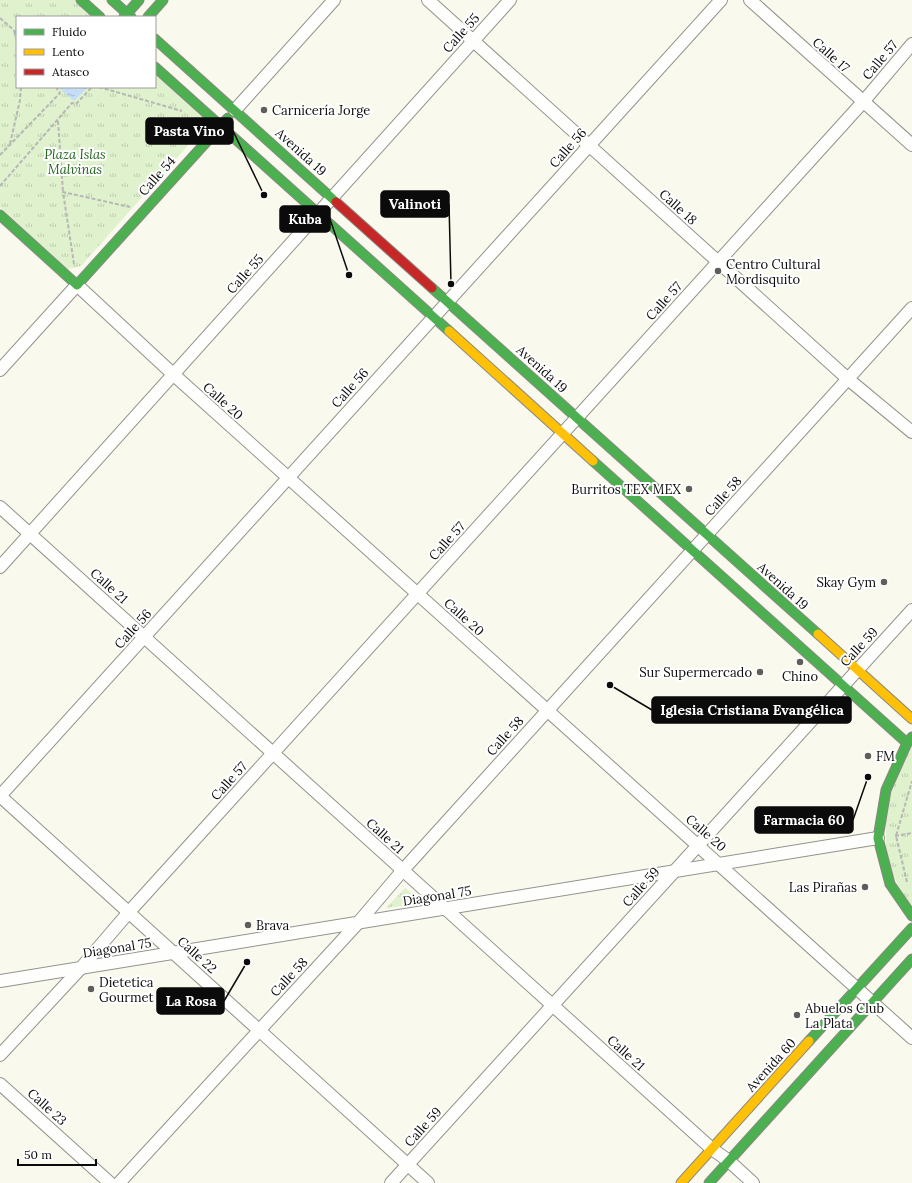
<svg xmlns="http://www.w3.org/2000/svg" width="912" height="1183" viewBox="0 0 912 1183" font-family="Lora,serif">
  <defs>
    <pattern id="park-tufts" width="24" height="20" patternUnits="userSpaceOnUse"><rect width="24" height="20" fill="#dff1cd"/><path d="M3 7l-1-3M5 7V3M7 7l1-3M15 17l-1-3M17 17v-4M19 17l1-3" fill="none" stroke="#becdaf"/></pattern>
    <pattern id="water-ripples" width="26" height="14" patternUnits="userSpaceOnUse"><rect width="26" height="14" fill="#c3def5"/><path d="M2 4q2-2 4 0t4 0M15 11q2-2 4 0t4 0" fill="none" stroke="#a6bdd1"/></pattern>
  </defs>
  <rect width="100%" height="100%" fill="#faf9ed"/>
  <!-- park -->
  <g fill="url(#park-tufts)">
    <path d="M0 0H75L94 17H17V87H155V72L205 117V126L81 266 67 269 0 207Z"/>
    <path d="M912 742V912L886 861V800Z"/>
    <path d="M405 888 423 903 386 908Z"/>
  </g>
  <!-- water -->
  <path fill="url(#water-ripples)" d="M62 87H88L74 101 60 89Z"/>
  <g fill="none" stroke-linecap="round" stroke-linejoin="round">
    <!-- street casing -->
    <g stroke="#93928d" stroke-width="14">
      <g id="street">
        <path d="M428 0 848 379 912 432"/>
        <path d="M750 0 912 145"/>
        <path d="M235 110 334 0"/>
        <path d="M0 370 77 285 174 375 912 1038"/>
        <path d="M0 507 712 1149 729 1161 753 1183"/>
        <path d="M0 567 510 0"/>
        <path d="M0 796 721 0"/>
        <path d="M0 796 428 1183"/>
        <path d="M0 981 878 838"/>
        <path d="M0 1055 81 968 129 912 863 102 912 44"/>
        <path d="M0 1084 110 1183"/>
        <path d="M119 1183 358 923 403 870 912 308"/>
        <path d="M391 1183 912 610"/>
      </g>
    </g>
    <!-- fast casing -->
    <g stroke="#898983" stroke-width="11">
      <g id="fast">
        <path d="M81 0 100 17"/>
        <path d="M112 0 131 17"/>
        <path d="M124 17 139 0"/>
        <path d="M148 17 163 0"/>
        <path d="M155 39 336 202"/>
        <path d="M155 67 449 331"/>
        <path d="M0 215 77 285 228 118"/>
        <path d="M432 288 818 634"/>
        <path d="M593 461 907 743"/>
        <path d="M912 737 907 743 886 790 878 838 890 884 912 916"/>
        <path d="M809 1041 912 928"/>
        <path d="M709 1183 912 959"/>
      </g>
    </g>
    <!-- slow casing -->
    <g stroke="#898983" stroke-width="11">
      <g id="slow">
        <path d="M449 331 593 461"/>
        <path d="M818 634 912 719"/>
        <path d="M681 1183 809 1041"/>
      </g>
    </g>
    <!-- jam casing -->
    <g stroke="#898983" stroke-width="11">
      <path id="jam" d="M336 202 432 288"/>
    </g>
    <!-- path -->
    <g stroke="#b7b7b5" stroke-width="2" stroke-dasharray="4 2" stroke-linecap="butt">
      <path d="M0 18 17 33"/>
      <path d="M14 31 17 40"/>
      <path d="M99 87 182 111"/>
      <path d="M58 121 63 192"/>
      <path d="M10 144 20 100 21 87"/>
      <path d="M0 155 60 93 57 89 58 87"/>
      <path d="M0 186 72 103 76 104 92 87"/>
      <path d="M74 264 63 192 130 207"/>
      <path d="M895 836 912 833"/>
      <path d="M907 882 896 836 912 781"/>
    </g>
    <!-- street -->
    <use href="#street" stroke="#fefefc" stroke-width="12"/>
    <!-- fast -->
    <use href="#fast" stroke="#4caf50" stroke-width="9"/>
    <!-- slow -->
    <use href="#slow" stroke="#ffc107" stroke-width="9"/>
    <!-- jam -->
    <use href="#jam" stroke="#c62828" stroke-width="9"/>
  </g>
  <!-- markers -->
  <g fill="#5f5e5a" stroke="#fff" stroke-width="1.5">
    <circle cx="264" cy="110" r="4"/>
    <circle cx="718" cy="271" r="4"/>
    <circle cx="689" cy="489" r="4"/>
    <circle cx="884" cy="582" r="4"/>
    <circle cx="800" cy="662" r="4"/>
    <circle cx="760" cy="672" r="4"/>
    <circle cx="868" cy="756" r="4"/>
    <circle cx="865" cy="887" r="4"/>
    <circle cx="248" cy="925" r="4"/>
    <circle cx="91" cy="989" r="4"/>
    <circle cx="797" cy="1015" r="4"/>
  </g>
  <g text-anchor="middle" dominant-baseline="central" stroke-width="4" stroke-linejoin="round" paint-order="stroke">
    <!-- street labels -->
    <g font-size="13" fill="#0b0b0b" stroke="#fff">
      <text transform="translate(461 33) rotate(-48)">Calle 55</text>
      <text transform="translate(831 55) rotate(42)">Calle 17</text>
      <text transform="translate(880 60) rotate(-50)">Calle 57</text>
      <text transform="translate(568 148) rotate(-48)">Calle 56</text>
      <text transform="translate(301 152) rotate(42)">Avenida 19</text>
      <text transform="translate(157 176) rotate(-48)">Calle 54</text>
      <text transform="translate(678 207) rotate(42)">Calle 18</text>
      <text transform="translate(245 274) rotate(-48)">Calle 55</text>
      <text transform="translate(664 301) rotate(-48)">Calle 57</text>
      <text transform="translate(542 369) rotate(42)">Avenida 19</text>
      <text transform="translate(350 388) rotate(-48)">Calle 56</text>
      <text transform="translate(223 401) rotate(42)">Calle 20</text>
      <text transform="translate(723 496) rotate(-48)">Calle 58</text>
      <text transform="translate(447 541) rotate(-48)">Calle 57</text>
      <text transform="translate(109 586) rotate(42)">Calle 21</text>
      <text transform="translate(783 586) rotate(42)">Avenida 19</text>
      <text transform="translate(464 617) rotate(42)">Calle 20</text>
      <text transform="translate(133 629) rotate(-48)">Calle 56</text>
      <text transform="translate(859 647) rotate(-47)">Calle 59</text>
      <text transform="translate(505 736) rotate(-48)">Calle 58</text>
      <text transform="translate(229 781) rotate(-48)">Calle 57</text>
      <text transform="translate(706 833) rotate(41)">Calle 20</text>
      <text transform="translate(385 836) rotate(42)">Calle 21</text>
      <text transform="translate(641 887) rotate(-48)">Calle 59</text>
      <text transform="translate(437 896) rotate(-9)">Diagonal 75</text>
      <text transform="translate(117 948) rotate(-9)">Diagonal 75</text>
      <text transform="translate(197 955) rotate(42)">Calle 22</text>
      <text transform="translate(289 977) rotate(-47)">Calle 58</text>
      <text transform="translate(626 1053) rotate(42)">Calle 21</text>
      <text transform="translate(771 1065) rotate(-48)">Avenida 60</text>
      <text transform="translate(47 1107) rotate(42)">Calle 23</text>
      <text transform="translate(423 1127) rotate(-48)">Calle 59</text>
    </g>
    <!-- poi labels -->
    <g font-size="13" fill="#0b0b0b" stroke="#fff" text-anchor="start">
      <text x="272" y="110">Carnicería Jorge</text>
      <text x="726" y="264">Centro Cultural<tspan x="726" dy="15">Mordisquito</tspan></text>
      <text x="681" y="489" text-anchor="end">Burritos TEX MEX</text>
      <text x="876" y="582" text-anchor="end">Skay Gym</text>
      <text x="752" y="672" text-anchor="end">Sur Supermercado</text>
      <text x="800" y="676" text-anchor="middle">Chino</text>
      <text x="876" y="756">FM</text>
      <text x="857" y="887" text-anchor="end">Las Pirañas</text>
      <text x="256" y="925">Brava</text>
      <text x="99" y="982">Dietetica<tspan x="99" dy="15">Gourmet</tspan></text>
      <text x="805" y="1008">Abuelos Club<tspan x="805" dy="15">La Plata</tspan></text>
    </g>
    <!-- park labels -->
    <g font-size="13" font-style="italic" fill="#22631a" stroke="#fff">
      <text x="75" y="154">Plaza Islas<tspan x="75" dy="15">Malvinas</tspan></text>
    </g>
  </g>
  <!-- callouts -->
  <path fill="none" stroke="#0b0b0b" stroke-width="1.5" d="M264 195L233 131M451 284L449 204M349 275L330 219M610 685L652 710M868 777L853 820M247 962L224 1001"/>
  <g fill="#0b0b0b" stroke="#fff" stroke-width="1.5">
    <circle cx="264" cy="195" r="4"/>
    <circle cx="451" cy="284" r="4"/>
    <circle cx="349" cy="275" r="4"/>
    <circle cx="610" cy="685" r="4"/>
    <circle cx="868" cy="777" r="4"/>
    <circle cx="247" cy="962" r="4"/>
  </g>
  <g fill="#0b0b0b" stroke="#0b0b0b" stroke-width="1.5">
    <rect x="146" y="118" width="87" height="26" rx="4"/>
    <rect x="381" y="191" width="68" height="26" rx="4"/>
    <rect x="280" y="206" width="50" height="26" rx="4"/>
    <rect x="652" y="697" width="199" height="26" rx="4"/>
    <rect x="755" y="807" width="98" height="26" rx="4"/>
    <rect x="157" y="988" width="67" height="26" rx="4"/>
  </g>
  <g font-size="14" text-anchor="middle" font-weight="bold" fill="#fff">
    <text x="189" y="136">Pasta Vino</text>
    <text x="415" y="209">Valinoti</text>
    <text x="305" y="224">Kuba</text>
    <text x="752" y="715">Iglesia Cristiana Evangélica</text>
    <text x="804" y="825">Farmacia 60</text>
    <text x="191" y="1006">La Rosa</text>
  </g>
  <!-- legend -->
  <rect x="16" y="16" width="140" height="72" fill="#ffffff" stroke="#9d9d9d"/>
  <rect x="24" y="29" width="20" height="6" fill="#4caf50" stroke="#9d9d9d"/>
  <text x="52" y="36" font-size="12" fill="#0b0b0b">Fluido</text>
  <rect x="24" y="49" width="20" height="6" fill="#ffc107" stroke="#9d9d9d"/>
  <text x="52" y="56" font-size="12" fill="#0b0b0b">Lento</text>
  <rect x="24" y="69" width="20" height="6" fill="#c62828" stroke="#9d9d9d"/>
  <text x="52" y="76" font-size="12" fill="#0b0b0b">Atasco</text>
  <!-- scale -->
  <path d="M18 1159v6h78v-6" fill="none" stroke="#0b0b0b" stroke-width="2"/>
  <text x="24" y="1159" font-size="12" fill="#0b0b0b" stroke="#ffffff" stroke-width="3" paint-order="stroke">50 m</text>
</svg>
